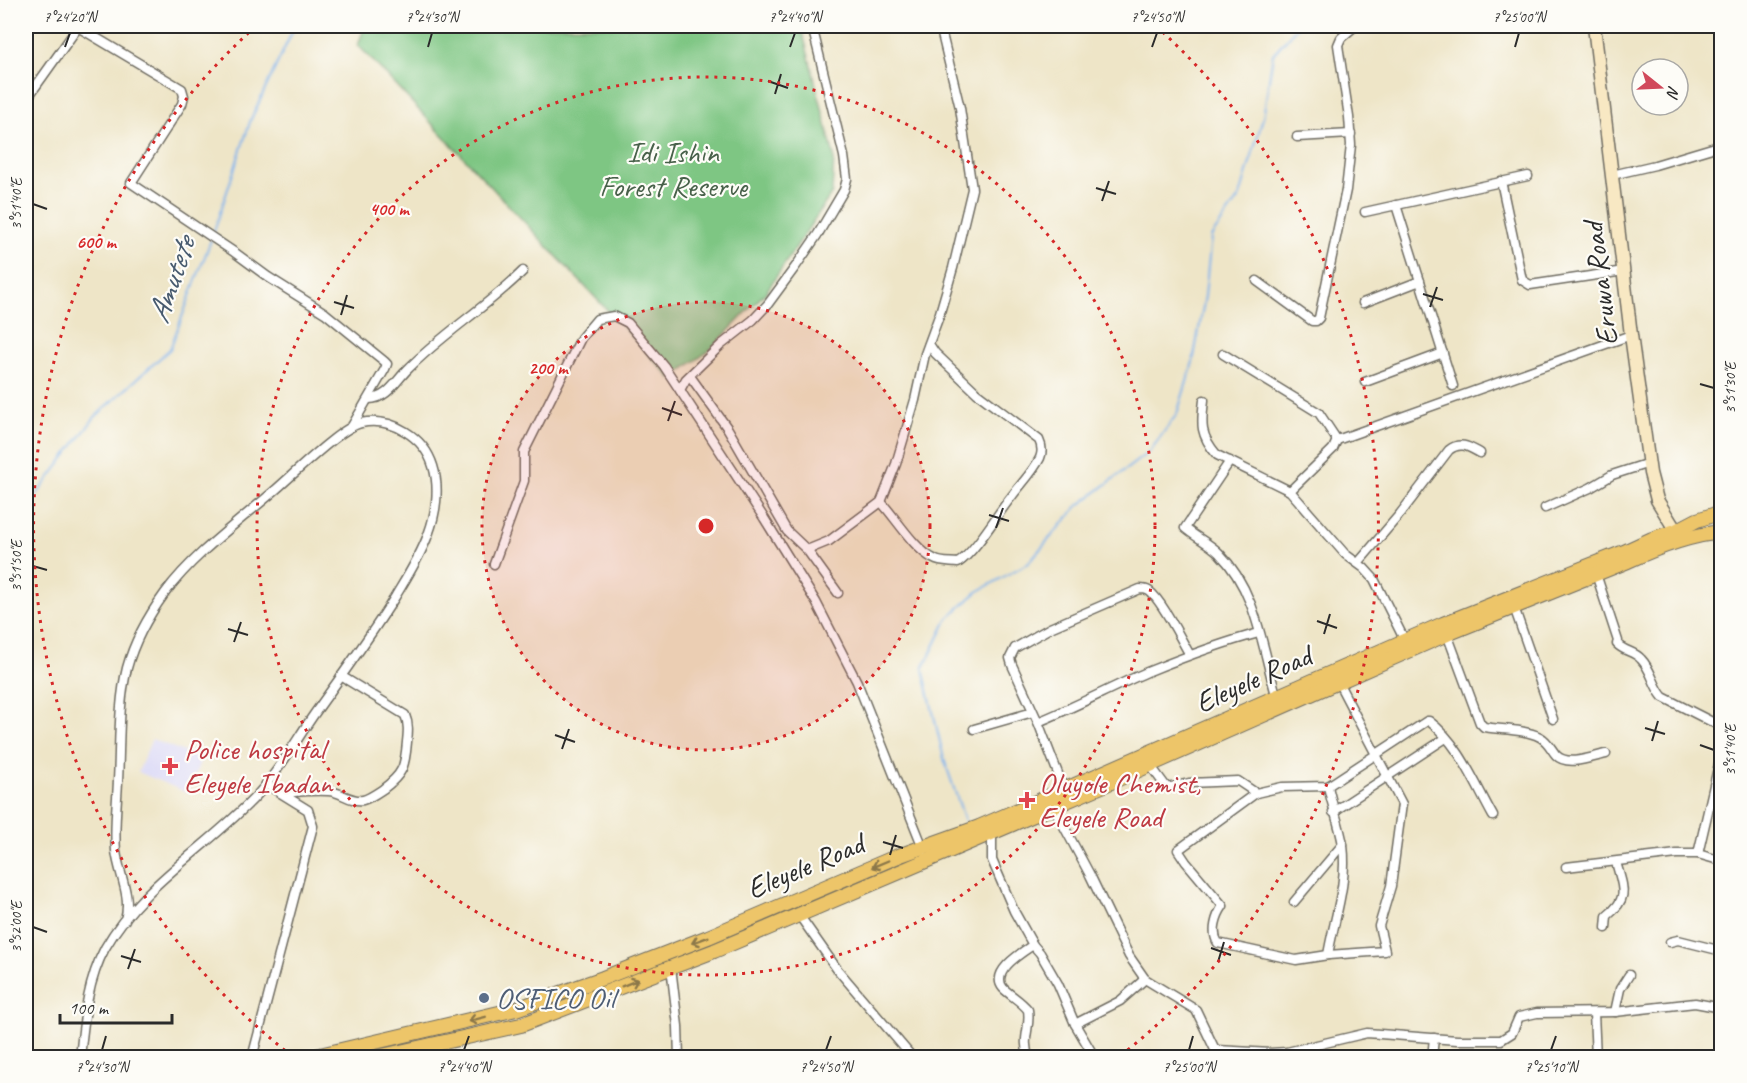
<svg xmlns="http://www.w3.org/2000/svg" width="1747" height="1083" viewBox="0 0 1747 1083" font-family="Caveat,sans-serif">
  <rect width="100%" height="100%" fill="#fdfcf7"/>
  <filter id="ink" filterUnits="userSpaceOnUse"><feTurbulence type="fractalNoise" baseFrequency=".0167" numOctaves="2"/><feDisplacementMap in="SourceGraphic" scale="12" xChannelSelector="R" yChannelSelector="G"/><feConvolveMatrix kernelMatrix="1 2 1 2 8 2 1 2 1" color-interpolation-filters="sRGB"/></filter>
  <filter id="wash" filterUnits="userSpaceOnUse"><feTurbulence type="fractalNoise" baseFrequency=".008" numOctaves="4" result="noise"/><feDisplacementMap in="SourceGraphic" scale="24" xChannelSelector="R" yChannelSelector="G"/><feGaussianBlur stdDeviation="1.35" result="paint"/><feColorMatrix in="noise" values="0 0 0 0 0 0 0 0 0 0 0 0 0 0 0 0 0 1.4 0 .05"/><feComposite in="paint" operator="in"/></filter>
  <g filter="url(#wash)">
    <rect width="100%" height="100%" fill="#eee5c7"/>
    <!-- built -->
    <path fill="#d9d7f7" d="M152 739 201 759 188 793 138 772Z"/>
    <!-- green -->
    <path fill="#7ec683" stroke="#547857" stroke-width="1.5" d="M365 26H801L834 156 832 193 766 292 710 350 671 378 358 45Z"/>
    <g fill="none" stroke-linecap="round" stroke-linejoin="round">
      <!-- stream -->
      <g stroke="#7fb3ec" stroke-width="2">
        <path d="M213 234 251 119 295 26"/>
        <path d="M26 509 95 417 170 349 211 240"/>
        <path d="M965 821 944 759 923 669 948 618 977 592 1028 563 1078 506 1150 451 1177 414 1193 362 1205 296 1211 237 1240 196 1263 118 1273 54 1298 26"/>
        <path d="M26 964 29 980"/>
      </g>
    </g>
  </g>
  <g filter="url(#ink)">
    <g fill="none" stroke-linecap="round" stroke-linejoin="round">
      <!-- minor casing -->
      <g stroke="#6f6c62" stroke-width="11">
        <g id="minor">
          <path d="M26 100 78 27 182 89 184 96 182 104 131 183 234 252 268 277 325 313 384 361 387 364 385 369 352 426"/>
          <path d="M1297 137 1351 134"/>
          <path d="M1612 175 1655 165 1722 145"/>
          <path d="M1501 181 1522 280 1530 285 1624 271"/>
          <path d="M1396 205 1453 386"/>
          <path d="M1365 212 1528 176"/>
          <path d="M1257 281 1312 321H1316L1319 318 1346 190 1351 145 1349 117 1338 45 1341 38 1355 26"/>
          <path d="M1363 303 1420 281"/>
          <path d="M1223 354 1319 413 1337 440"/>
          <path d="M690 376 728 429 787 531 807 550 838 593"/>
          <path d="M1365 382 1443 353"/>
          <path d="M682 393 680 390 686 379 721 345 753 320 768 304 796 266 818 234 844 190 847 179 844 156 812 26"/>
          <path d="M369 399C387 399 396 381 407 370 443 333 487 307 523 271"/>
          <path d="M1204 400C1201 425 1200 435 1217 455L1290 491 1345 554 1364 568 1374 579 1405 641"/>
          <path d="M1230 461 1185 528C1195 537 1209 543 1219 553 1257 591 1262 648 1277 698"/>
          <path d="M1290 491 1333 449 1337 440 1631 335"/>
          <path d="M881 502C896 518 914 549 934 559 940 563 950 562 958 563 976 551 997 514 1012 496 1021 484 1033 472 1040 458 1043 451 1042 446 1039 440L977 393 935 353 929 344"/>
          <path d="M1545 508 1590 488 1612 475 1649 463"/>
          <path d="M807 550 829 541 881 502 896 464 915 400 925 354 939 316 953 268 972 189 960 108 940 26"/>
          <path d="M1358 563 1400 514 1449 450C1460 441 1469 447 1480 453"/>
          <path d="M494 564 524 481V452L581 338 597 319 614 316 628 323 664 366 764 518 816 602 857 682 924 850"/>
          <path d="M1596 574 1618 641 1617 644C1625 652 1634 651 1641 659 1652 670 1653 686 1663 697L1722 727"/>
          <path d="M1514 607 1553 719"/>
          <path d="M1447 634 1480 723 1484 727C1502 730 1524 729 1540 737 1548 741 1551 749 1556 755 1567 767 1592 757 1606 754"/>
          <path d="M1338 682 1402 804 1391 886 1379 926 1385 951 1328 955 1296 960 1218 943C1211 932 1216 916 1223 906L1186 862 1178 850 1256 793 1282 787 1328 786 1427 721H1429C1459 743 1475 784 1493 816"/>
          <path d="M1038 722C1075 707 1110 688 1147 672 1184 657 1221 643 1259 633"/>
          <path d="M974 729 1033 712"/>
          <path d="M1150 765 1167 788 1189 783 1238 781 1256 793"/>
          <path d="M1064 789 1038 722 1012 665 1010 658 1015 648 1050 628 1140 589C1143 589 1146 589 1149 591 1162 600 1181 640 1190 655"/>
          <path d="M281 793C296 792 312 790 328 791 340 791 350 802 363 800 370 798 377 793 383 789 403 774 405 767 407 742 408 733 409 724 405 715L341 676"/>
          <path d="M1053 806 1090 875 1129 956 1145 979 1196 1010 1219 1058"/>
          <path d="M1333 812 1446 738"/>
          <path d="M992 833V860L1014 911 1033 945 1040 953 1058 984 1075 1024 1095 1058"/>
          <path d="M1698 854 1722 751"/>
          <path d="M1566 867 1677 854H1698L1722 861"/>
          <path d="M1294 902 1343 844"/>
          <path d="M799 915 837 969 913 1058"/>
          <path d="M1606 928 1607 916C1630 898 1623 888 1616 862"/>
          <path d="M1670 942 1678 940 1722 951"/>
          <path d="M1328 955C1334 919 1348 883 1343 845 1340 826 1332 806 1328 786"/>
          <path d="M671 967 678 1026 679 1058"/>
          <path d="M1615 1012 1620 989 1629 975"/>
          <path d="M1594 1013 1596 1058"/>
          <path d="M1075 1024 1120 1001 1145 979"/>
          <path d="M1217 1050 1271 1053 1287 1052 1367 1033 1457 1040H1501L1512 1033 1519 1017 1537 1013 1615 1012 1695 1003 1722 1008"/>
          <path d="M80 1058C84 1020 87 982 105 948 141 884 209 847 258 794 280 770 296 740 315 713 342 675 370 637 395 597 407 577 420 557 428 535 436 514 440 488 433 466 424 437 392 417 361 423 341 427 291 477 273 492 237 523 193 555 165 593 149 615 134 642 127 668 118 704 120 744 118 781 117 804 114 827 116 851 119 875 132 896 125 920"/>
          <path d="M252 1058 313 826 308 810 266 784"/>
          <path d="M1029 1058C1021 1039 1031 1028 1028 1010 1021 1001 1011 996 1003 988 990 972 1021 953 1033 945"/>
          <path d="M1432 1058 1434 1038"/>
        </g>
      </g>
      <!-- secondary casing -->
      <g stroke="#6f6c62" stroke-width="15">
        <path id="secondary" d="M1594 26 1631 335 1650 473 1657 500 1676 531"/>
      </g>
      <!-- primary casing -->
      <g stroke="#6f6c62" stroke-width="16">
        <g id="primary">
          <path d="M307 1058 516 1009 603 978 708 937 898 856 979 827 1443 624 1624 552 1652 539 1676 531 1697 520 1722 512"/>
          <path d="M373 1058 521 1025 714 951 1116 780 1447 634 1628 561C1658 547 1689 535 1722 532"/>
        </g>
      </g>
      <!-- minor -->
      <use href="#minor" stroke="#fff" stroke-width="8"/>
      <!-- secondary -->
      <use href="#secondary" stroke="#f8e8c3" stroke-width="12"/>
      <!-- primary -->
      <use href="#primary" stroke="#edc569" stroke-width="14"/>
    </g>
    <!-- one-way arrows -->
    <defs><path id="oneway-shaft" d="M-6 0H5M1.5-3L5.5 0L1.5 3" fill="none" stroke-width="1.6" stroke-linecap="round" stroke-linejoin="round" transform="scale(1.5)"/></defs>
    <g stroke="#8c784a">
      <use href="#oneway-shaft" transform="translate(880 864) rotate(157)"/>
      <use href="#oneway-shaft" transform="translate(700 940) rotate(159)"/>
      <use href="#oneway-shaft" transform="translate(630 983) rotate(-22)"/>
      <use href="#oneway-shaft" transform="translate(477 1019) rotate(166)"/>
    </g>
  </g>
  <!-- ticks -->
  <path fill="none" stroke="#2b2b2b" stroke-width="2" d="M65 47 70 33M428 47 432 33M790 47 795 33M1152 47 1157 33M1515 47 1519 33M768 81 788 88M775 94 781 74M1096 188 1116 194M1102 201 1109 181M33 204 47 209M1423 294 1443 300M334 302 354 308M1430 307 1437 287M341 315 347 295M1700 384 1714 388M662 408 682 415M668 421 675 401M989 515 1009 521M996 528 1003 508M33 566 47 570M1317 621 1337 628M228 629 248 635M1324 634 1330 614M234 642 241 622M1645 728 1665 734M555 735 575 742M1652 741 1658 721M1700 745 1714 750M562 749 569 729M883 842 903 848M890 855 896 835M33 927 47 932M1211 948 1231 955M121 956 141 962M1218 962 1224 942M128 969 135 949M102 1050 106 1036M464 1050 469 1036M826 1050 831 1036M1189 1050 1193 1036M1551 1050 1556 1036"/>
  <!-- distance rings -->
  <circle cx="706" cy="526" r="224" fill="#d62828" fill-opacity=".12"/>
  <g fill="none" stroke="#d62828" stroke-width="3" stroke-dasharray="3 6">
    <circle cx="706" cy="526" r="224"/>
    <circle cx="706" cy="526" r="449"/>
    <path d="M292 1056A673 673 0 0 1 256 26M1156 26A673 673 0 0 1 1120 1056"/>
  </g>
  <!-- markers -->
  <g fill="#e0444e" stroke="#fdfcf7" stroke-width="2">
    <path d="M167 757h6v6h6v6h-6v6h-6v-6h-6v-6h6z"/>
    <path d="M1024 791h6v6h6v6h-6v6h-6v-6h-6v-6h6z"/>
  </g>
  <circle fill="#5c6f8a" stroke="#fdfcf7" stroke-width="2" cx="484" cy="998" r="6"/>
  <g text-anchor="middle" dominant-baseline="central" stroke-width="4.5" stroke-linejoin="round" paint-order="stroke">
    <!-- park labels -->
    <g font-size="30" fill="#48614a" stroke="#fdfcf7">
      <text x="673" y="152">Idi Ishin<tspan x="673" dy="34">Forest Reserve</tspan></text>
    </g>
    <!-- street labels -->
    <g font-size="30" fill="#2b2b2b" stroke="#fdfcf7">
      <text transform="translate(1600 284) rotate(-97)">Eruwa Road</text>
      <text transform="translate(1253 679) rotate(-24)">Eleyele Road</text>
      <text transform="translate(805 866) rotate(-23)">Eleyele Road</text>
    </g>
    <!-- health labels -->
    <g font-size="30" fill="#be3a42" stroke="#fdfcf7" text-anchor="start">
      <text x="184" y="749">Police hospital<tspan x="184" dy="34">Eleyele Ibadan</tspan></text>
      <text x="1039" y="783">Oluyole Chemist,<tspan x="1039" dy="34">Eleyele Road</tspan></text>
    </g>
    <!-- service labels -->
    <g font-size="30" fill="#4e5e75" stroke="#fdfcf7" text-anchor="start">
      <text x="496" y="998">OSFICO Oil</text>
    </g>
    <!-- water labels -->
    <g font-size="32" font-style="italic" fill="#485b6f" stroke="#fdfcf7">
      <text transform="translate(171 280) rotate(-71)">Amutete</text>
    </g>
  </g>
  <circle cx="706" cy="526" r="9" fill="#d62828" stroke="#fdfcf7" stroke-width="3"/>
  <g font-size="18" text-anchor="middle" font-weight="bold" fill="#d62828" stroke="#fdfcf7" stroke-width="4.5" stroke-linejoin="round" paint-order="stroke">
    <text x="389" y="215">400 m</text>
    <text x="96" y="248">600 m</text>
    <text x="548" y="374">200 m</text>
  </g>
  <!-- margin -->
  <rect width="1747" height="1083" fill="none" stroke="#fdfcf7" stroke-width="66"/>
  <!-- north arrow -->
  <g transform="translate(1660 87) rotate(108)"><circle r="28" fill="#fdfcf7" stroke="#a9a8a5" stroke-width="1.5"/>
  <path d="M0-4.5L10 22L0 15L-10 22Z" fill="#d1495b"/>
  <text y="-9" font-size="16" font-weight="bold" text-anchor="middle" fill="#2b2b2b">N</text>
  </g>
  <!-- scale -->
  <path d="M60 1014v9h112v-9" fill="none" stroke="#2b2b2b" stroke-width="3"/>
  <text x="69" y="1014" font-size="18" fill="#2b2b2b" stroke="#fdfcf7" stroke-width="4.5" paint-order="stroke">100 m</text>
  <rect x="33" y="33" width="1681" height="1017" fill="none" stroke="#2b2b2b" stroke-width="2"/>
  <g font-size="15" text-anchor="middle" fill="#2b2b2b">
    <text x="70" y="22">7°24'20"N</text>
    <text x="432" y="22">7°24'30"N</text>
    <text x="795" y="22">7°24'40"N</text>
    <text x="1157" y="22">7°24'50"N</text>
    <text x="1519" y="22">7°25'00"N</text>
    <text transform="translate(16 204) rotate(-90)" y="5">3°51'40"E</text>
    <text transform="translate(1730 388) rotate(-90)" y="5">3°51'30"E</text>
    <text transform="translate(16 566) rotate(-90)" y="5">3°51'50"E</text>
    <text transform="translate(1730 750) rotate(-90)" y="5">3°51'40"E</text>
    <text transform="translate(16 927) rotate(-90)" y="5">3°52'00"E</text>
    <text x="102" y="1072">7°24'30"N</text>
    <text x="464" y="1072">7°24'40"N</text>
    <text x="826" y="1072">7°24'50"N</text>
    <text x="1189" y="1072">7°25'00"N</text>
    <text x="1551" y="1072">7°25'10"N</text>
  </g>
</svg>
